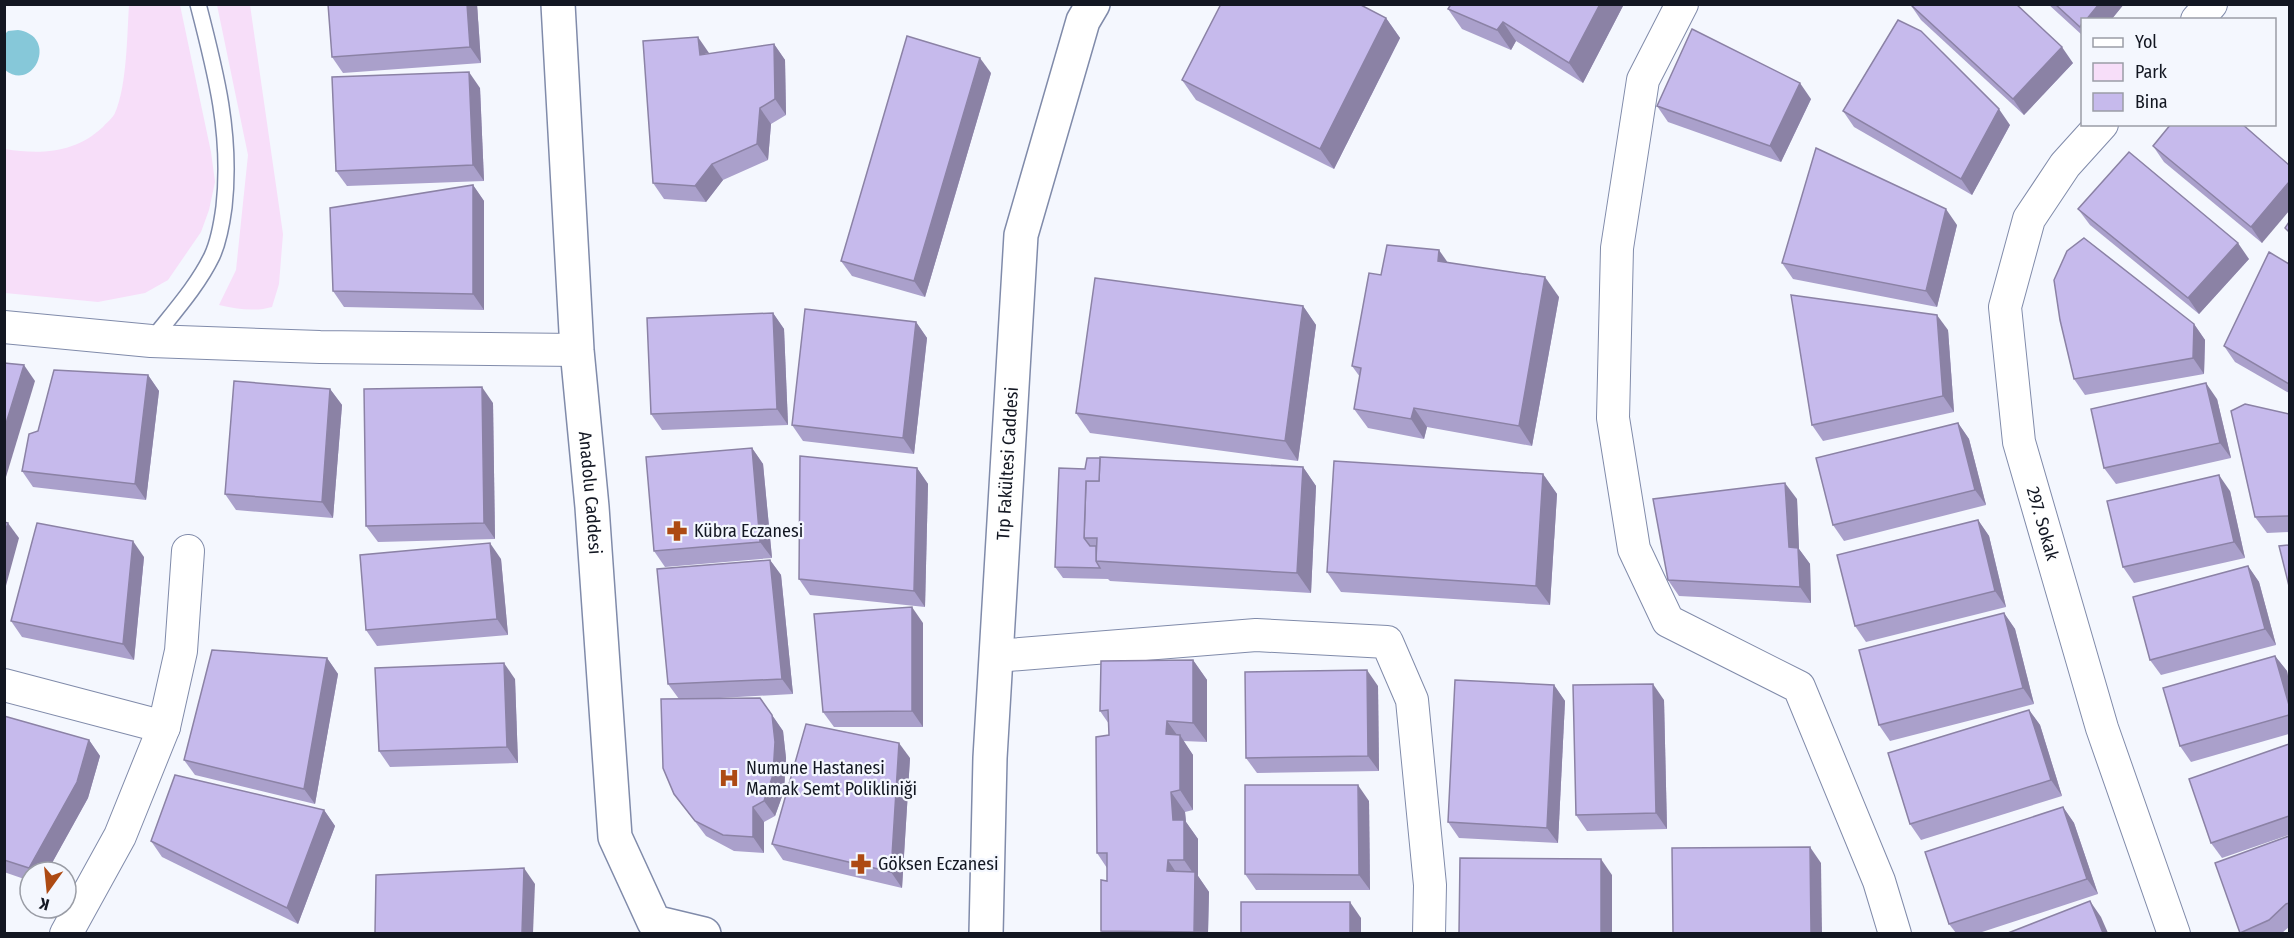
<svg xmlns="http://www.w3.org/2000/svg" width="2294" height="938" viewBox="0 0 2294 938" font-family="'Fira Sans Condensed',sans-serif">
  <rect width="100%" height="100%" fill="#f4f7fe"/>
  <!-- green -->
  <g fill="#f7def9">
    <path d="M129 5H180L211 152 215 182 209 210 201 232 168 280 145 293 98 302 5 293V149C41 155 75 153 103 127 106 123 113 118 115 113 127 86 127 35 129 5Z"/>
    <path d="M217 5H250L283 234 279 284 272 307C255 312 236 309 219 305L236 270 248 155Z"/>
  </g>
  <!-- water -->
  <path fill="#86c8d9" d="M18 30C59 36 34 93 5 70V34L8 31Z"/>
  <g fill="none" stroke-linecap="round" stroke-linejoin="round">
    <!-- service casing -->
    <g stroke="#808baa" stroke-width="18">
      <path id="service" d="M151 341C172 314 197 287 212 256 219 241 222 222 224 207 232 135 216 73 198 4"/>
    </g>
    <!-- minor casing -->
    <g stroke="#808baa" stroke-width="34">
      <g id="minor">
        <path d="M1682 4 1643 80 1617 248 1613 418 1634 549 1668 621 1799 687 1879 881 1895 934"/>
        <path d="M2197 20 2211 4"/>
        <path id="s1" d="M2102 124 2065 165 2029 219 2005 307 2019 442 2102 728 2174 934"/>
        <path d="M4 327 151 341 320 347 577 350"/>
        <path d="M996 656 1256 635 1387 642 1412 700 1430 885 1429 934"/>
        <path d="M4 685 164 727 120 836 66 934"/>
        <path d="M164 727 181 651 188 551"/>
      </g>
    </g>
    <!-- tertiary casing -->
    <g stroke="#808baa" stroke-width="36">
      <g id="tertiary">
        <path id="s2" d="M558 4 577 350 592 507 615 837 654 922 704 934"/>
      </g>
    </g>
    <!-- secondary casing -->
    <g stroke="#808baa" stroke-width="36">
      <g id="secondary">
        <path id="s3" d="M986 934 990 758 1021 235 1083 21 1093 4"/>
      </g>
    </g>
    <!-- service -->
    <use href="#service" stroke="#fff" stroke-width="15"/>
    <!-- minor -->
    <use href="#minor" stroke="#fff" stroke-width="32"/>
    <!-- tertiary -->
    <use href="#tertiary" stroke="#fff" stroke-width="33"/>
    <!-- secondary -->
    <use href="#secondary" stroke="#fff" stroke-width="33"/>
  </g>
  <!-- wall -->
  <g fill="#aaa0cb">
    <path d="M477 4 481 63 343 73 332 57Z"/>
    <path d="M1451 4H1624L1583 83 1516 41 1511 50 1462 29 1448 9Z"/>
    <path d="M1910 4 2073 63 2024 115 1921 20Z"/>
    <path d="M2048 4H2124L2111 20H2082V35Z"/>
    <path d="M1386 18 1400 38 1334 169 1196 100 1182 80Z"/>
    <path d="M774 44 785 60 786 115 771 124 768 160 723 180 706 202 664 199 653 183 709 54Z"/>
    <path d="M991 73 925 297 852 276 841 261Z"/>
    <path d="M480 88 484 181 347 186 336 171Z"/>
    <path d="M1811 99 1781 162 1668 122 1657 106Z"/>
    <path d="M1843 111 2010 125 1972 195 1854 127Z"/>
    <path d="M2153 146 2289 165 2262 243 2164 162Z"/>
    <path d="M473 185 484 201V310L344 307 333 291Z"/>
    <path d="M2078 209 2249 259 2199 314 2090 225Z"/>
    <path d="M1957 225 1937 307 1793 279 1782 263Z"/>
    <path d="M1448 262 1559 297 1532 446 1427 427 1424 439 1368 428 1354 409 1360 377 1352 366 1381 275Z"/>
    <path d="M2289 264V393L2235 362 2224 346Z"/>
    <path d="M1303 306 1316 325 1298 461 1090 433 1076 413Z"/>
    <path d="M773 313 784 329 788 425 662 430 651 414Z"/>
    <path d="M916 322 927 338 914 454 803 441 792 425Z"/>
    <path d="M2194 324 2205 340 2204 374 2085 395 2074 379Z"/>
    <path d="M1948 330 1954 412 1823 441 1812 425Z"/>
    <path d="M148 375 159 391 146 500 33 487 22 471 38 431Z"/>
    <path d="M330 389 342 405 333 518 236 510 225 494Z"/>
    <path d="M2217 399 2231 458 2116 484 2104 468Z"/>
    <path d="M493 403 495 539 378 542 366 526Z"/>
    <path d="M2289 414V532L2267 533 2255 517Z"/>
    <path d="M1958 423 1969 439 1986 505 1844 541 1833 525Z"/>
    <path d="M752 448 763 464 772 558 665 567 654 551Z"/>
    <path d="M1303 467 1316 486 1311 593 1110 581 1108 579 1063 578 1055 567 1085 469Z"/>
    <path d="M917 468 928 484 925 607 810 595 799 579Z"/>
    <path d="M1543 474 1557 494 1550 605 1341 592 1327 572Z"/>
    <path d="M2230 491 2245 558 2134 583 2123 567Z"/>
    <path d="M1797 499 1799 549 1810 564 1811 603 1679 596 1668 580Z"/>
    <path d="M1978 520 1989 536 2006 607 1866 642 1855 626Z"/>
    <path d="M144 557 134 660 22 637 11 621Z"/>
    <path d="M501 559 508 635 377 646 366 630Z"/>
    <path d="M770 560 781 575 793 694 702 699 772 715 783 731 786 758 784 791 775 816 764 822V853L734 851 706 836 674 794 679 699 668 684Z"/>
    <path d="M2248 566 2259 582 2276 645 2161 675 2150 660Z"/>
    <path d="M2004 613 2015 629 2034 704 1890 741 1879 725Z"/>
    <path d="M923 623V727H834L823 712Z"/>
    <path d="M2275 656 2287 671 2289 682V734L2191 762 2180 746Z"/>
    <path d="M327 658 338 674 315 804 195 775 184 760Z"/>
    <path d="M1193 660 1207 680V742L1183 741 1193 755V810L1185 812 1186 822 1198 839V876L1209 892 1208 933H1103L1101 931 1107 881V868L1097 853 1109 735V724L1100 711Z"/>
    <path d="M515 679 518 763 390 767 379 751Z"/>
    <path d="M1554 685 1565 701 1558 843 1459 838 1448 822Z"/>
    <path d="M1378 686 1379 771 1257 773 1246 758Z"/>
    <path d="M1664 700 1667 829 1587 831 1576 815Z"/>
    <path d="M2029 710 2040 725 2062 796 1921 840 1910 824Z"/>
    <path d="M4 716 89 740 100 756 88 798 47 872H30V881L4 872Z"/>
    <path d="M2289 744V835L2222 858 2211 843Z"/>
    <path d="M910 758 902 888 783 860 772 844Z"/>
    <path d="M1369 801 1370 890H1256L1245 874Z"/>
    <path d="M2063 807 2074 823 2098 894 1979 933H1956L1949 924Z"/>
    <path d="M324 810 335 826 298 924 162 857 151 841Z"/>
    <path d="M2289 836V927L2282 933H2240Z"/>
  </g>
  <!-- shaded-wall -->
  <g fill="#8b82a5">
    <path d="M467 4H477L481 63 470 47Z"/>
    <path d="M1600 4H1624L1583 83 1569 63Z"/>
    <path d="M2099 4H2124L2111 20H2086Z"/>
    <path d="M1386 18 1400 38 1334 169 1320 149Z"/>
    <path d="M1503 22 1516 41 1511 50 1497 30Z"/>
    <path d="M698 37 709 53 700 55Z"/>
    <path d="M774 44 785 60 786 115 775 99Z"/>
    <path d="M2062 47 2073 63 2024 115 2013 99Z"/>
    <path d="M980 58 991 73 925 297 914 281Z"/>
    <path d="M469 72 480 88 484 181 473 165Z"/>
    <path d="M1800 83 1811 99 1781 162 1770 146Z"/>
    <path d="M760 108 771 124 768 160 757 144Z"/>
    <path d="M1999 109 2010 125 1972 195 1961 179Z"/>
    <path d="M712 164 723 180 706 202 695 186Z"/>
    <path d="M2289 182V211L2262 243 2251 227Z"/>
    <path d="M473 185 484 201V310L473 294Z"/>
    <path d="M1946 209 1957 225 1937 307 1926 291Z"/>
    <path d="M2238 243 2249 259 2199 314 2188 298Z"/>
    <path d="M1439 250 1453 270 1438 261Z"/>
    <path d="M1545 277 1559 297 1532 446 1519 426Z"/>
    <path d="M1303 306 1316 325 1298 461 1285 441Z"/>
    <path d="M773 313 784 329 788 425 777 409Z"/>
    <path d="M1937 315 1948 330 1954 412 1943 396Z"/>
    <path d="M916 322 927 338 914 454 903 438Z"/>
    <path d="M2194 324 2205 340 2204 374 2193 358Z"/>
    <path d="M24 365 35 381 6 477 4 475V430Z"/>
    <path d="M148 375 159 391 146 500 135 484Z"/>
    <path d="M2206 383 2217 399 2231 458 2220 443Z"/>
    <path d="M482 387 493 403 495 539 484 523Z"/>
    <path d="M330 389 342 405 333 518 322 502Z"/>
    <path d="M1414 408 1427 427 1424 439 1411 419Z"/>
    <path d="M1958 423 1969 439 1986 505 1975 490Z"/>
    <path d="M752 448 763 464 772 558 760 542Z"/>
    <path d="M1303 467 1316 486 1311 593 1297 573Z"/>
    <path d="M917 468 928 484 925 607 914 591Z"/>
    <path d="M1543 474 1557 494 1550 605 1536 586Z"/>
    <path d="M2219 475 2230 491 2245 558 2234 542Z"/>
    <path d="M1785 483 1797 499 1799 549 1810 564 1811 603 1800 587 1789 547Z"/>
    <path d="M1978 520 1989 536 2006 607 1995 591Z"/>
    <path d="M8 523 19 538 4 593V535Z"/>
    <path d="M133 541 144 557 134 660 123 644Z"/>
    <path d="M490 543 501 559 508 635 497 619Z"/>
    <path d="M770 560 781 575 793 694 782 679Z"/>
    <path d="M2248 566 2259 582 2276 645 2265 629Z"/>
    <path d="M912 607 923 623V727L912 711Z"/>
    <path d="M2004 613 2015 629 2034 704 2023 688Z"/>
    <path d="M2275 656 2287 671 2289 682V705Z"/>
    <path d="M327 658 338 674 315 804 304 789Z"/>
    <path d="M1193 660 1207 680V742L1193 723Z"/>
    <path d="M504 663 515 679 518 763 507 747Z"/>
    <path d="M1367 670 1378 686 1379 771 1368 756Z"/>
    <path d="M1653 684 1664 700 1667 829 1656 813Z"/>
    <path d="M1554 685 1565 701 1558 843 1547 828Z"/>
    <path d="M2029 710 2040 725 2062 796 2051 780Z"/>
    <path d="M772 715 783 731 786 758 784 791 775 816 764 801Z"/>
    <path d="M1167 721 1180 739V735L1193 755V810L1180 790 1166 734Z"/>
    <path d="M89 740 100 756 88 798 47 872H31L29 868Z"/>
    <path d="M899 743 910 758 902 888 891 872Z"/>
    <path d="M1358 785 1369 801 1370 890 1359 875Z"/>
    <path d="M1171 792 1185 812 1186 822 1198 839V876L1209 892 1208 933H1196L1194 932 1195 876 1184 860 1173 820Z"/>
    <path d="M753 807 764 822V853L753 837Z"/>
    <path d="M2063 807 2074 823 2098 894 2087 879Z"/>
    <path d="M324 810 335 826 298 924 287 908Z"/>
    <path d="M1810 847 1821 863 1822 933H1811Z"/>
    <path d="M1601 859 1612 875V933H1601Z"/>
    <path d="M1168 860 1181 880 1167 871Z"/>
    <path d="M524 868 535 884 533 933H522Z"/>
    <path d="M2090 901 2101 917 2108 933H2103Z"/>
    <path d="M1350 902 1361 918V933H1350Z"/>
  </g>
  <!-- building -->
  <g fill="#c6baec" stroke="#8b82a5" stroke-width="1.5">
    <path d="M328 4H467L470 47 332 57Z"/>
    <path d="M1221 4H1359L1386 18 1320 149 1182 80Z"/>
    <path d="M1451 4H1600L1569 63 1503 22 1497 30 1448 9Z"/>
    <path d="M1910 4H2016L2062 47 2013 99Z"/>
    <path d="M2055 4H2099L2086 20H2082V23L2080 27Z"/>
    <path d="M1898 20 1921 31 1999 109 1961 179 1843 111Z"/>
    <path d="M1692 29 1800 83 1770 146 1657 106Z"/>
    <path d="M907 36 980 58 914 281 841 261Z"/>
    <path d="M698 37 700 55 774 44 775 99 760 108 757 144 712 164 695 186 653 183 643 41Z"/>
    <path d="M469 72 473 165 336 171 332 77Z"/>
    <path d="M2171 124H2242L2289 165V182L2251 227 2153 146Z"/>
    <path d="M1816 148 1946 209 1926 291 1782 263Z"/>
    <path d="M2129 152 2238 243 2188 298 2078 209Z"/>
    <path d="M473 185V294L333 291 330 208Z"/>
    <path d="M2289 222V232L2285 228Z"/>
    <path d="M2084 238 2194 324 2193 358 2074 379 2060 320 2054 280 2067 251Z"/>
    <path d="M1387 245 1439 250 1438 261 1545 277 1519 426 1414 408 1411 419 1354 409 1361 368 1352 366 1369 273 1381 275Z"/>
    <path d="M2269 252 2289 264V384L2224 346Z"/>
    <path d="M1095 278 1303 306 1285 441 1076 413Z"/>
    <path d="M1791 295 1937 315 1943 396 1812 425Z"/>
    <path d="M805 309 916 322 903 438 792 425Z"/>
    <path d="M773 313 777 409 651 414 647 318Z"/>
    <path d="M4 363 24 365 4 430Z"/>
    <path d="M54 370 148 375 135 484 22 471 29 434 38 431Z"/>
    <path d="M234 381 330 389 322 502 225 494Z"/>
    <path d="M2206 383 2220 443 2104 468 2091 409Z"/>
    <path d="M482 387 484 523 366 526 364 389Z"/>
    <path d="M2245 404 2289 414V516L2255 517 2231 411Z"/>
    <path d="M1958 423 1975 490 1833 525 1816 458Z"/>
    <path d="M752 448 760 542 654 551 646 457Z"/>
    <path d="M800 456 917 468 914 591 799 579Z"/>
    <path d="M1100 457 1303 467 1297 573 1096 561 1097 538H1084L1086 481H1099Z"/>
    <path d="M1087 458H1100L1099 481H1086L1084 538 1090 546H1096V561L1100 568 1055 567 1059 468 1085 469Z"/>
    <path d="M1334 461 1543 474 1536 586 1327 572Z"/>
    <path d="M2219 475 2234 542 2123 567 2107 501Z"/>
    <path d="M1785 483 1789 547 1798 548 1800 587 1668 580 1653 499Z"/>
    <path d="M1978 520 1995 591 1855 626 1837 555Z"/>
    <path d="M4 522 8 523 4 535Z"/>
    <path d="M37 523 133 541 123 644 11 621Z"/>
    <path d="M490 543 497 619 366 630 360 555Z"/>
    <path d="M2289 545V586L2279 546Z"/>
    <path d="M770 560 782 679 668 684 657 569Z"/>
    <path d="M2248 566 2265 629 2150 660 2133 597Z"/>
    <path d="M912 607V711L823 712 814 614Z"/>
    <path d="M2004 613 2023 688 1879 725 1859 650Z"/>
    <path d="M212 650 327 658 304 789 184 760Z"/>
    <path d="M2275 656 2289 705V715L2180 746 2163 688Z"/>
    <path d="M1193 660V723L1167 721 1166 734 1180 735V790L1171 792 1173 820H1184V860H1168L1167 871 1195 872 1194 932 1101 931V880L1107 881V853H1097L1096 737 1109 735 1108 710 1100 711 1101 661Z"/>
    <path d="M504 663 507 747 379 751 375 668Z"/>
    <path d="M1367 670 1368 756 1246 758 1245 672Z"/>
    <path d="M1455 680 1554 685 1547 828 1448 822Z"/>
    <path d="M1653 684 1656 813 1576 815 1573 685Z"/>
    <path d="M760 698 772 715 775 742 773 775 764 801 753 807V837L723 835 695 821 674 794 663 768 661 699Z"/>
    <path d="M2029 710 2051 780 1910 824 1888 753Z"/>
    <path d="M4 716 89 740 77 782 29 868 4 860Z"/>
    <path d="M806 724 899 743 891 872 772 844Z"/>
    <path d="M2289 744V816L2211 843 2189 779Z"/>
    <path d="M175 775 324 810 287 908 151 841Z"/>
    <path d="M1245 785H1358L1359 875 1245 874Z"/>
    <path d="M2063 807 2087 879 1949 924 1925 852Z"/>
    <path d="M2289 836V903L2286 904 2269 920 2240 933 2215 863Z"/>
    <path d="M1810 847 1811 933H1673L1672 848Z"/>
    <path d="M1460 858 1601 859V933H1459Z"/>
    <path d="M524 868 522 933H375L376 875Z"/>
    <path d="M2090 901 2103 933H2008Z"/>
    <rect x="1241" y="902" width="109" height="31"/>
  </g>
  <!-- icons -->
  <defs>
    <g id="pharmacy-bare" transform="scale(1.62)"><path d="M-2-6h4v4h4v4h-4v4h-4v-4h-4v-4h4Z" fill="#ad4a13" stroke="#f4f7fe" stroke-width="2.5" paint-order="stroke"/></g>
    <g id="hospital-bare" transform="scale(1.62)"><path d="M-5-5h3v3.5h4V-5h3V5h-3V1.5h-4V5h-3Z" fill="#ad4a13" stroke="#f4f7fe" stroke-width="2.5" paint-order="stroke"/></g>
  </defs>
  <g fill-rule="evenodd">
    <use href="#pharmacy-bare" x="677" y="531"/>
    <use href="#hospital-bare" x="729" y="778"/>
    <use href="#pharmacy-bare" x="861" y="864"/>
  </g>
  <g text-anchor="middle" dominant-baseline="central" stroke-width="4.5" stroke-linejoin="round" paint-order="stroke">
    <!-- street labels -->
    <g font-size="18" fill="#131722" stroke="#f4f7fe">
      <text stroke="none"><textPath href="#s3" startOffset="471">Tıp Fakültesi Caddesi</textPath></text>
      <text stroke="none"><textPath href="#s2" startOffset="490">Anadolu Caddesi</textPath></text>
      <text stroke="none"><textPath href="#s1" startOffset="432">297. Sokak</textPath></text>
    </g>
    <!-- poi labels -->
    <g font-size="18" fill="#131722" stroke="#f4f7fe" text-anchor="start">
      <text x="694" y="531">Kübra Eczanesi</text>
      <text x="746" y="768">Numune Hastanesi<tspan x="746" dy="21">Mamak Semt Polikliniği</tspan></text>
      <text x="878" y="864">Göksen Eczanesi</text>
    </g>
  </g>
  <!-- border -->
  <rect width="2294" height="938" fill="none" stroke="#131722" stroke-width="12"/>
  <!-- legend -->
  <rect x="2081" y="18" width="195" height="108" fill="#f4f7fe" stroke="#9a9da6" stroke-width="1.5"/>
  <rect x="2093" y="38" width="30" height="9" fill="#ffffff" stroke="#9a9da6" stroke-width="1.5"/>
  <text x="2135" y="48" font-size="18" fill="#131722">Yol</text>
  <rect x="2093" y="63" width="30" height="18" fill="#f7def9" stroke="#9a9da6" stroke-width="1.5"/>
  <text x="2135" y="78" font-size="18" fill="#131722">Park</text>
  <rect x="2093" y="93" width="30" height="18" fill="#c6baec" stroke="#9a9da6" stroke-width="1.5"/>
  <text x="2135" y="108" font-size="18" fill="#131722">Bina</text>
  <!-- north arrow -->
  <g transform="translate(48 890) rotate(195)"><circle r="28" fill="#f4f7fe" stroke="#9a9da6" stroke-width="1.5"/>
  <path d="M0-4.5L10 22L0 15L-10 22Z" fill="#ad4a13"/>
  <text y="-9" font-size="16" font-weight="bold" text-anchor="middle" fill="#131722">K</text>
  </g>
</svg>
